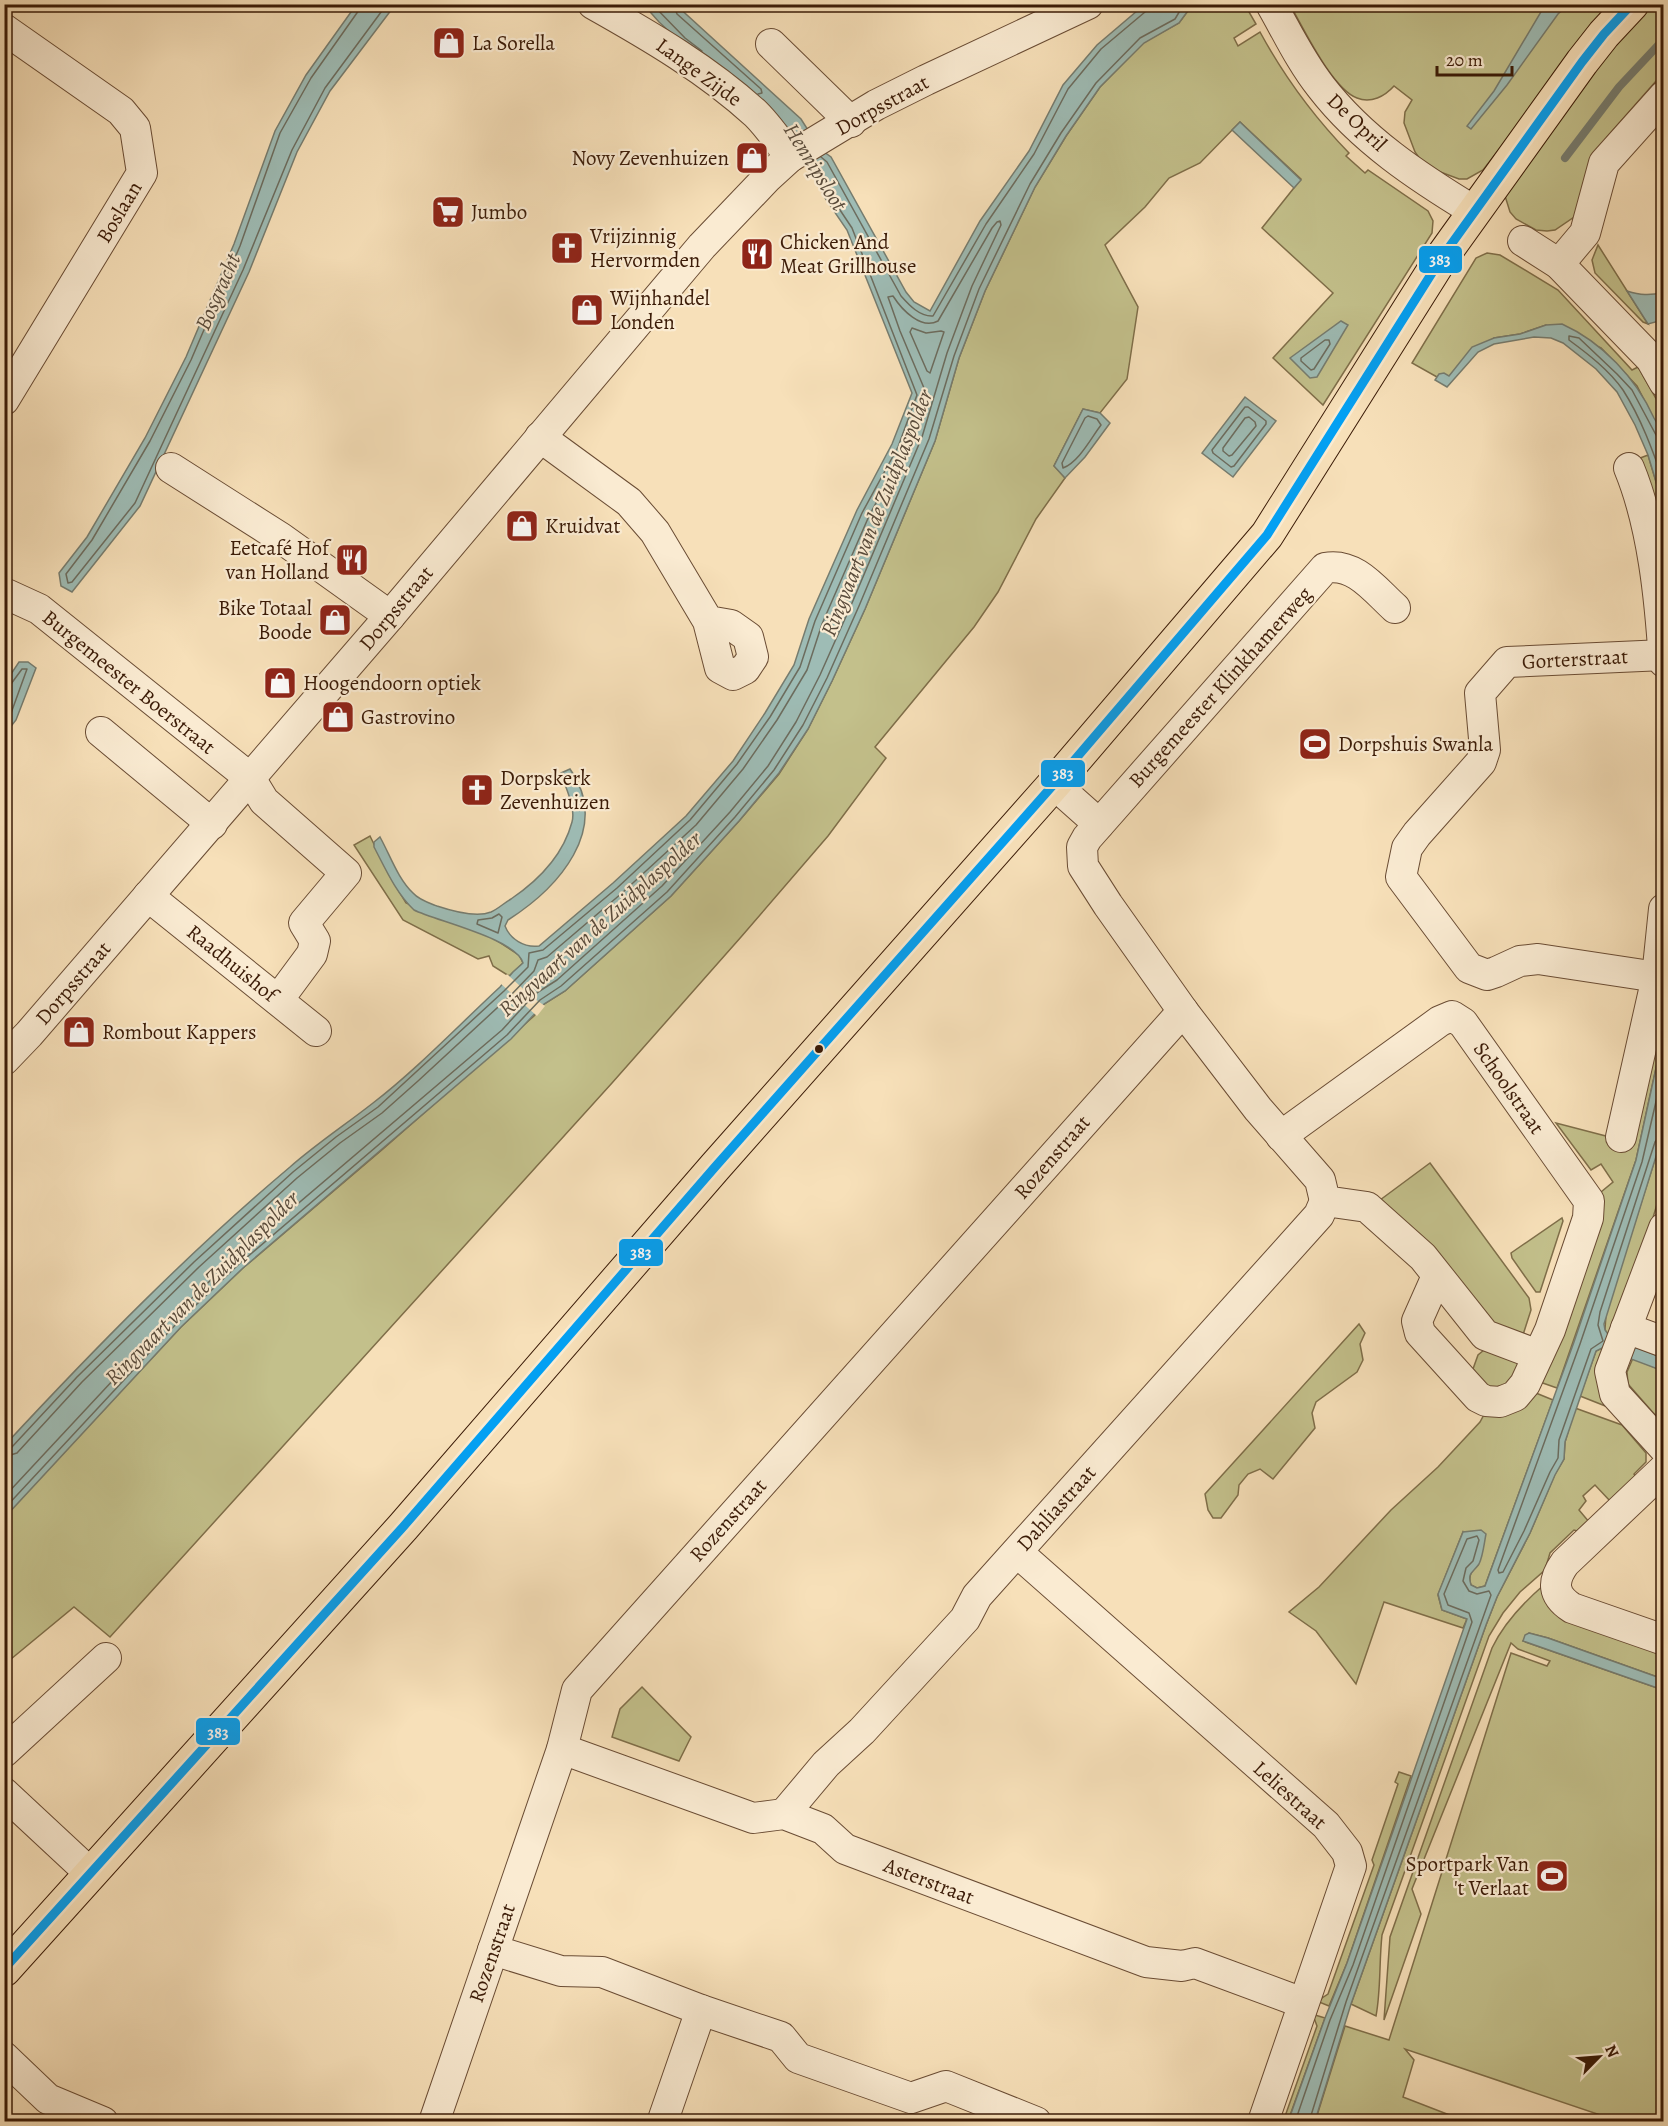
<svg xmlns="http://www.w3.org/2000/svg" width="1668" height="2126" viewBox="0 0 1668 2126" font-family="Alegreya,serif">
  <rect width="100%" height="100%" fill="#f7e0b9"/>
  <filter id="stains"><feTurbulence type="fractalNoise" baseFrequency=".00333" numOctaves="4"/><feColorMatrix values="0 0 0 0 .2 0 0 0 0 .09 0 0 0 0 .02 0 0 0 .5 -.17"/></filter>
  <radialGradient id="worn" r=".72"><stop offset=".6" stop-color="#630" stop-opacity="0"/><stop offset="1" stop-color="#630" stop-opacity=".3"/></radialGradient>
  <!-- green -->
  <g fill="#c3c08b" stroke="#7f6e49" stroke-width="1.5">
    <path d="M1189 5H1245L1256 24 1234 38 1238 46 1260 32C1285 78 1312 115 1349 153L1346 156 1365 173 1368 170 1428 211 1433 221 1432 233 1323 405 1273 358 1333 293 1262 228 1301 179 1240 122 1200 163 1169 178 1145 207 1105 245 1138 307 1127 379 1100 413 1083 409 1054 466 1065 478 1036 519 998 592 974 627 875 747 886 758 828 836 741 937 612 1083 110 1637 74 1607 5 1664 4 1517 181 1327 243 1268 383 1149 534 1016 544 1004 565 991 671 896 739 821 779 774 808 729 832 681 865 609 935 441 959 358 985 291 1035 187 1066 136 1100 87 1144 42 1179 23 1190 8Z"/>
    <path d="M1290 5H1612L1483 170 1467 179H1459L1435 170 1420 159 1415 152 1404 123 1405 112 1412 100 1394 86C1385 96 1371 104 1357 98 1332 89 1303 27 1290 5Z"/>
    <path d="M1650 5H1663V73L1607 137V146L1577 215 1555 230 1547 231 1536 230 1516 219 1510 212 1505 196 1610 49Z"/>
    <path d="M1598 245 1648 324 1643 322 1595 273 1592 260Z"/>
    <path d="M1487 253 1500 255 1558 290 1632 370 1638 367 1663 411V437L1637 386 1601 348 1546 325 1520 334 1494 338 1448 377 1439 375 1437 377 1412 363 1476 258Z"/>
    <path d="M1648 455 1663 505V591L1635 460Z"/>
    <path d="M370 836 389 875 406 903 490 936 519 955 523 963 509 976 493 966 489 956 478 959 403 920 354 845Z"/>
    <path d="M1663 985V1036L1636 1160 1557 1388 1537 1381 1603 1199 1601 1192 1613 1182 1601 1164 1591 1170 1556 1123 1629 1142Z"/>
    <path d="M1663 1134V1184L1652 1221 1610 1337 1605 1330 1606 1314Z"/>
    <path d="M1430 1163 1529 1298 1531 1310 1522 1338 1500 1332 1376 1203Z"/>
    <path d="M1562 1218 1563 1221 1540 1292H1536L1512 1258 1511 1253Z"/>
    <path d="M1359 1324 1365 1333 1360 1344 1363 1360 1357 1372 1316 1402 1312 1413 1315 1428 1273 1479 1260 1469 1248 1474 1239 1485 1238 1495 1221 1518H1213L1208 1510 1205 1494Z"/>
    <path d="M1602 1348 1606 1350 1613 1409 1580 1396 1596 1351Z"/>
    <path d="M1484 1350 1517 1360 1519 1367 1516 1382 1490 1393 1473 1369 1478 1355Z"/>
    <path d="M1633 1358 1663 1371V1424L1628 1384 1627 1372Z"/>
    <path d="M1531 1391 1553 1400 1485 1586 1477 1588 1471 1585C1468 1576 1471 1571 1478 1565L1463 1532 1438 1595 1442 1610 1467 1619 1463 1628 1384 1602 1356 1684 1316 1631 1289 1612 1319 1587 1391 1510 1438 1467 1480 1422 1487 1409Z"/>
    <path d="M1575 1408 1622 1425 1646 1453V1462L1634 1474 1639 1481 1611 1502 1595 1485 1583 1496 1586 1501 1579 1510 1590 1523 1585 1533 1574 1530 1550 1553 1545 1570 1520 1592 1503 1613 1489 1636 1382 1935C1379 1962 1381 1990 1376 2016L1351 2004 1486 1625 1497 1597 1530 1533 1555 1474 1564 1459 1565 1442Z"/>
    <path d="M1545 1584 1663 1648V1679L1548 1638 1529 1633 1523 1641 1663 1690V2121H1618L1405 2049 1414 2060 1403 2097 1465 2121 1315 2122 1345 2026 1389 2040 1511 1653 1547 1666 1550 1661 1518 1649 1511 1643 1412 1889 1421 1914 1384 2020 1390 1937 1492 1648C1504 1623 1524 1602 1545 1584Z"/>
    <path d="M642 1687 691 1737 679 1761 612 1737 620 1709Z"/>
    <path d="M1399 1772 1411 1776 1347 1963 1329 2006 1319 2002 1322 1998 1328 1994 1374 1865 1372 1860 1398 1784 1395 1782Z"/>
    <path d="M1315 2015 1325 2018 1288 2121 1283 2122 1317 2026 1314 2018Z"/>
  </g>
  <!-- water -->
  <g fill="#9ebcb5" stroke="#767c6f" stroke-width="1.5">
    <path d="M356 5H395L330 91 297 152 249 272 140 506 72 592 61 586 59 573 87 537 145 438 186 357 234 244 275 131 306 75Z"/>
    <path d="M644 5H676L801 119 820 149 831 157 906 292 914 302 930 311 980 221 1029 151 1063 85 1097 45 1144 5H1189L1190 8 1179 23 1144 43 1100 87 1066 136 1035 187 985 291 959 358 935 441 865 609 832 681 808 729 779 773 739 821 671 896 565 991 544 1004 511 1039 243 1268 181 1327 5 1517 4 1446C94 1349 188 1253 290 1167 316 1144 345 1125 373 1103 416 1070 459 1025 500 987L513 972 523 963C517 939 436 921 414 910 396 893 385 868 374 847V842L380 837C390 855 398 879 413 893 419 900 429 903 437 906 452 911 476 918 491 912 498 909 504 903 511 899 539 880 563 856 572 822 576 807 565 787 561 773L570 769C612 829 558 888 508 920L505 926C510 939 524 948 539 946L613 883 686 816 733 761 765 713 794 665 809 619 857 510 892 444 912 393 847 230 825 198 807 158 659 22Z"/>
    <path d="M1545 5H1568L1558 14 1507 85 1471 129 1467 126 1494 91Z"/>
    <path d="M1240 122 1301 180 1294 188 1232 130Z"/>
    <path d="M1627 291C1640 295 1650 296 1663 292V320L1648 324Z"/>
    <path d="M1341 321 1348 325 1317 377 1310 378 1290 358Z"/>
    <path d="M1562 324C1602 342 1636 378 1654 418 1658 425 1663 432 1664 439 1666 460 1664 483 1663 505L1648 455 1635 425 1617 392 1596 369 1563 343 1551 338 1534 337 1494 344 1478 352 1447 387 1435 380 1439 374 1444 373 1449 376 1472 347 1494 338 1520 334 1546 325Z"/>
    <path d="M1245 397 1276 421 1233 477 1202 453Z"/>
    <path d="M1083 409 1100 413 1110 423 1085 457 1065 478 1054 466Z"/>
    <path d="M19 662H28L36 668 16 720 5 734V683Z"/>
    <path d="M1663 1036V1134L1604 1324 1605 1330 1610 1337 1663 1358V1371L1602 1348 1596 1351 1565 1442 1564 1459 1555 1475 1530 1533 1497 1597 1486 1625 1351 2004 1315 2121 1288 2122 1325 2018 1347 1963 1467 1619 1442 1610 1438 1594 1463 1532 1481 1530 1486 1534C1484 1544 1483 1556 1479 1564 1473 1573 1467 1572 1471 1585L1477 1588 1485 1586 1574 1342 1636 1160Z"/>
    <path d="M1529 1633 1548 1638 1663 1679V1690L1523 1641 1525 1635Z"/>
  </g>
  <!-- pier -->
  <path fill="#f7e0b9" d="M507 974 532 997 545 1006 537 1016 500 983Z"/>
  <g fill="none" stroke-linecap="round" stroke-linejoin="round">
    <!-- shore -->
    <g stroke="#6c6c5e" stroke-width="1.5">
      <path d="M360 4 359 10 311 78 280 133 240 246 191 360 150 441 92 540 66 574 68 583 72 582 135 503 243 270 292 150 325 88 387 4"/>
      <path d="M652 4 685 38 702 51"/>
      <path d="M673 4 677 14 761 89 762 93 758 94"/>
      <path d="M821 157 827 162 901 296C909 305 920 317 933 316L986 224 1034 154 1068 89 1101 49 1145 12 1147 4"/>
      <path d="M912 328 926 333 941 331 944 332 930 373 927 371 910 332Z"/>
      <path d="M1325 340H1329L1330 344 1314 369 1311 370 1301 361V358Z"/>
      <path d="M1245 407H1248L1266 421V424L1234 466 1231 467 1213 453 1212 450Z"/>
      <path d="M1088 416 1097 419 1101 425C1091 438 1079 462 1063 468L1062 463 1085 418Z"/>
      <path d="M1249 417 1255 422 1256 426 1232 455 1229 456 1223 451V448L1245 418Z"/>
      <path d="M1664 438 1656 435 1632 390 1617 374 1579 338 1569 336V340C1588 354 1609 370 1623 390 1641 418 1653 451 1664 483"/>
      <path d="M4 686 11 684 22 669H27L10 716 4 724"/>
      <path d="M499 914 502 917 498 933 477 924 478 920 492 918Z"/>
      <path d="M1664 1067 1642 1162 1580 1344 1498 1570 1499 1573 1503 1572 1524 1531 1550 1472 1558 1458 1559 1440 1591 1349 1603 1341 1598 1325 1600 1312 1655 1142 1658 1138 1664 1137"/>
      <path d="M4 1450 11 1448 77 1377 194 1262 293 1172 336 1137 378 1107 504 991 528 967 529 953 543 950 617 888 690 820 737 764 770 717 800 667 815 621 862 513 898 447 917 395 852 228 830 195 815 161"/>
      <path d="M4 1457 17 1453 82 1382 199 1267 297 1178 340 1143 382 1113 418 1081 510 996 534 971 538 960 547 957 622 893 696 825 743 769 777 720 807 670 822 624 869 516 905 449 924 398V388L900 331 888 297 893 296C902 310 921 330 938 321L992 228 997 222 1000 221 1001 225 972 286 947 353 922 437 852 603 820 675 796 722 768 766 730 812 662 886 557 980 535 994 502 1030 234 1258 171 1318 4 1497"/>
      <path d="M4 1509 177 1323 239 1264 507 1035 540 1000 561 986 667 892 735 817 774 770 803 725 827 678 859 606 929 439 954 356 979 289 1030 184 1061 133 1096 83 1140 38 1175 19 1184 4"/>
      <path d="M1295 2122 1330 2020 1353 1965 1472 1622 1469 1613 1448 1605 1444 1594 1467 1539 1477 1536 1479 1540 1473 1561 1466 1568 1463 1581 1469 1591 1477 1594 1489 1591 1491 1595 1346 2002 1309 2122"/>
    </g>
    <!-- stream -->
    <path stroke="#767c6f" stroke-width="8" d="M1565 158 1619 87 1664 39"/>
    <!-- minor casing -->
    <g stroke="#6a4c34" stroke-width="32">
      <g id="minor">
        <path d="M593 4C650 36 708 70 756 114 769 127 780 143 790 157"/>
        <path d="M1271 4C1287 32 1301 62 1321 87 1362 140 1418 177 1474 211"/>
        <path d="M4 29 121 111 135 128 142 173 4 400"/>
        <path d="M771 44 851 122"/>
        <path d="M1523 241 1559 264 1651 359 1664 382"/>
        <path d="M1559 264 1585 233 1604 163 1664 96"/>
        <path d="M540 437 629 502 655 532 708 621 720 668 733 675 745 669 753 657 748 637 731 625 708 621"/>
        <path d="M171 468 281 538 390 616"/>
        <path d="M1629 468C1653 526 1660 600 1664 662"/>
        <path d="M4 593 39 609 250 778 264 801 346 873 304 923 315 941 312 954 278 1000"/>
        <path d="M1395 608C1375 590 1355 562 1325 568L1087 838 1082 847 1083 866 1108 905 1183 1011 1258 1109 1320 1180 1325 1201 1367 1207 1423 1257 1485 1335 1538 1355"/>
        <path d="M101 732 212 824"/>
        <path d="M1054 784 1099 824"/>
        <path d="M148 896 316 1031"/>
        <path d="M1657 977 1538 959 1520 961 1496 972 1487 975 1469 968 1401 877 1407 848 1417 834 1481 762 1485 750 1480 693 1507 662 1664 655"/>
        <path d="M4 1060 29 1034 390 616 702 246 767 178 790 157 823 137 876 105 926 80 1088 4"/>
        <path d="M1281 1136 1440 1021 1452 1016 1463 1023 1589 1201 1588 1218 1550 1330 1525 1384 1515 1396 1500 1402 1486 1401 1478 1397 1420 1333 1417 1321 1437 1276"/>
        <path d="M1621 1137 1657 977 1664 909"/>
        <path d="M1664 1228 1610 1371 1615 1394 1664 1448"/>
        <path d="M1626 1328 1664 1342"/>
        <path d="M1664 1469 1565 1563C1552 1581 1552 1595 1572 1608L1664 1640"/>
        <path d="M1017 1552 1326 1825 1347 1852 1351 1866 1263 2122"/>
        <path d="M562 1749 753 1818 784 1814 823 1829 845 1849 1146 1962 1182 1966 1195 1963 1303 2003"/>
        <path d="M4 1752 106 1658"/>
        <path d="M4 1793 91 1874"/>
        <path d="M784 1814 826 1764 862 1731 965 1619 977 1596 1319 1215 1325 1201"/>
        <path d="M493 1950 561 1971 602 1972 701 2010 781 2037 798 2058 911 2098 946 2086 1036 2122"/>
        <path d="M4 2057 48 2099 103 2122"/>
        <path d="M663 2120 701 2010"/>
        <path d="M434 2122 562 1749 577 1690 1183 1011"/>
      </g>
    </g>
    <!-- major casing -->
    <g stroke="#3b1b07" stroke-width="35">
      <path id="major" d="M4 1970 403 1527 715 1167 1054 784 1267 535 1442 257 1582 62 1604 34 1632 4"/>
    </g>
    <!-- minor -->
    <use href="#minor" stroke="#faebd2" stroke-width="30"/>
    <!-- major -->
    <use href="#major" stroke="#f7e0b9" stroke-width="33"/>
    <!-- bus-1 casing -->
    <g stroke="#faebd2" stroke-width="14">
      <path id="bus-1" d="M4 1969 403 1527 715 1167 1054 784 1267 535 1442 257 1582 62 1604 34 1632 4"/>
    </g>
    <!-- bus-1 -->
    <use href="#bus-1" stroke="#03a0f3" stroke-width="9"/>
  </g>
  <!-- icons -->
  <defs>
    <g id="shop-square" transform="scale(1.725)"><rect x="-9" y="-9" width="18" height="18" rx="4" fill="#8f2418" stroke="#faebd2"/><path d="M-5-2.5h2.3a2.7 3.5 0 0 1 5.4 0H5L5.5 6h-11ZM-1.5-2.5h3a1.5 2.3 0 0 0-3 0Z" fill="#fff"/></g>
    <g id="supermarket-square" transform="scale(1.725)"><rect x="-9" y="-9" width="18" height="18" rx="4" fill="#8f2418" stroke="#faebd2"/><path d="M-6-5.5h2.5l.6 2H6L4.5 2H-2.5L-4.4-4H-6ZM-1.5 3.2a1.3 1.3 0 1 0 .1 0ZM3 3.2a1.3 1.3 0 1 0 .1 0Z" fill="#fff"/></g>
    <g id="church-square" transform="scale(1.725)"><rect x="-9" y="-9" width="18" height="18" rx="4" fill="#8f2418" stroke="#faebd2"/><path d="M-1.2-6h2.4v3.5h3.3v2.4h-3.3V6h-2.4V-.1h-3.3v-2.4h3.3Z" fill="#fff"/></g>
    <g id="restaurant-square" transform="scale(1.725)"><rect x="-9" y="-9" width="18" height="18" rx="4" fill="#8f2418" stroke="#faebd2"/><path d="M-5-6h1v4h1v-4h1v4h1v-4h1v5L-1.5 .5V6h-2V.5L-5-1ZM5-6V6H3V1.5H1.5Q1.5-4 5-6Z" fill="#fff"/></g>
    <g id="stadium-square" transform="scale(1.725)"><rect x="-9" y="-9" width="18" height="18" rx="4" fill="#8f2418" stroke="#faebd2"/><path d="M0-5a6.5 5 0 1 0 0 10a6.5 5 0 1 0 0-10ZM-3.5-1.8h7v3.6h-7Z" fill="#fff"/></g>
  </defs>
  <g fill-rule="evenodd">
    <use href="#shop-square" x="449" y="43"/>
    <use href="#shop-square" x="752" y="158"/>
    <use href="#supermarket-square" x="448" y="212"/>
    <use href="#church-square" x="567" y="248"/>
    <use href="#restaurant-square" x="757" y="254"/>
    <use href="#shop-square" x="587" y="310"/>
    <use href="#shop-square" x="522" y="526"/>
    <use href="#restaurant-square" x="352" y="560"/>
    <use href="#shop-square" x="335" y="620"/>
    <use href="#shop-square" x="280" y="683"/>
    <use href="#shop-square" x="338" y="717"/>
    <use href="#stadium-square" x="1315" y="744"/>
    <use href="#church-square" x="477" y="790"/>
    <use href="#shop-square" x="79" y="1032"/>
    <use href="#stadium-square" x="1552" y="1876"/>
  </g>
  <!-- markers -->
  <circle fill="#3b1b07" stroke="#faebd2" stroke-width="2" cx="819" cy="1049" r="5"/>
  <g text-anchor="middle" dominant-baseline="central" stroke-width="4.5" stroke-linejoin="round" paint-order="stroke">
    <!-- poi labels -->
    <g font-size="21" fill="#3b1b07" stroke="#faebd2" text-anchor="start">
      <text x="472" y="43">La Sorella</text>
      <text x="729" y="158" text-anchor="end">Novy Zevenhuizen</text>
      <text x="471" y="212">Jumbo</text>
      <text x="590" y="236">Vrijzinnig<tspan x="590" dy="24">Hervormden</tspan></text>
      <text x="780" y="242">Chicken And<tspan x="780" dy="24">Meat Grillhouse</tspan></text>
      <text x="610" y="298">Wijnhandel<tspan x="610" dy="24">Londen</tspan></text>
      <text x="545" y="526">Kruidvat</text>
      <text x="329" y="548" text-anchor="end">Eetcafé Hof<tspan x="329" dy="24">van Holland</tspan></text>
      <text x="312" y="608" text-anchor="end">Bike Totaal<tspan x="312" dy="24">Boode</tspan></text>
      <text x="303" y="683">Hoogendoorn optiek</text>
      <text x="361" y="717">Gastrovino</text>
      <text x="1338" y="744">Dorpshuis Swanla</text>
      <text x="500" y="778">Dorpskerk<tspan x="500" dy="24">Zevenhuizen</tspan></text>
      <text x="102" y="1032">Rombout Kappers</text>
      <text x="1529" y="1864" text-anchor="end">Sportpark Van<tspan x="1529" dy="24">'t Verlaat</tspan></text>
    </g>
    <!-- street labels -->
    <g font-size="21" fill="#3b1b07" stroke="#faebd2">
      <text transform="translate(699 72) rotate(36)">Lange Zijde</text>
      <text transform="translate(882 105) rotate(-29)">Dorpsstraat</text>
      <text transform="translate(1357 122) rotate(44)">De Opril</text>
      <text transform="translate(119 212) rotate(-59)">Boslaan</text>
      <text transform="translate(396 608) rotate(-50)">Dorpsstraat</text>
      <text transform="translate(1575 659) rotate(-3)">Gorterstraat</text>
      <text transform="translate(129 682) rotate(39)">Burgemeester Boerstraat</text>
      <text transform="translate(1220 687) rotate(-48)">Burgemeester Klinkhamerweg</text>
      <text transform="translate(232 963) rotate(39)">Raadhuishof</text>
      <text transform="translate(73 983) rotate(-49)">Dorpsstraat</text>
      <text transform="translate(1509 1088) rotate(55)">Schoolstraat</text>
      <text transform="translate(1052 1157) rotate(-49)">Rozenstraat</text>
      <text transform="translate(1056 1508) rotate(-48)">Dahliastraat</text>
      <text transform="translate(728 1520) rotate(-48)">Rozenstraat</text>
      <text transform="translate(1290 1795) rotate(42)">Leliestraat</text>
      <text transform="translate(929 1881) rotate(21)">Asterstraat</text>
      <text transform="translate(492 1953) rotate(-71)">Rozenstraat</text>
    </g>
    <!-- water labels -->
    <g font-size="22" font-style="italic" fill="#594b3b" stroke="#faebd2">
      <text transform="translate(815 167) rotate(58)">Hennipsloot</text>
      <text transform="translate(218 292) rotate(-66)">Bosgracht</text>
      <text transform="translate(877 513) rotate(-68)">Ringvaart van de Zuidplaspolder</text>
      <text transform="translate(600 924) rotate(-42)">Ringvaart van de Zuidplaspolder</text>
      <text transform="translate(202 1288) rotate(-45)">Ringvaart van de Zuidplaspolder</text>
    </g>
  </g>
  <g stroke="#faebd2" stroke-width="2">
    <rect x="1418" y="245" width="45" height="29" rx="6" fill="#03a0f3"/>
    <rect x="1040" y="759" width="46" height="29" rx="6" fill="#03a0f3"/>
    <rect x="618" y="1238" width="46" height="29" rx="6" fill="#03a0f3"/>
    <rect x="195" y="1717" width="46" height="29" rx="6" fill="#03a0f3"/>
  </g>
  <g font-size="16" text-anchor="middle" font-weight="bold" fill="#fff">
    <text x="1440" y="265">383</text>
    <text x="1063" y="779">383</text>
    <text x="641" y="1258">383</text>
    <text x="218" y="1738">383</text>
  </g>
  <!-- margin -->
  <rect width="1668" height="2126" fill="none" stroke="#f7e0b9" stroke-width="24"/>
  <rect x="6" y="6" width="1656" height="2114" fill="none" stroke="#3b1b07" stroke-width="3"/>
  <rect x="12" y="12" width="1644" height="2102" fill="none" stroke="#3b1b07" stroke-width="1.5"/>
  <!-- north arrow -->
  <g transform="translate(1599 2057) rotate(65)" stroke="#faebd2" stroke-width="4.5" paint-order="stroke">
  <path d="M0-4.5L10 22L0 15L-10 22Z" fill="#3b1b07"/>
  <text y="-9" font-size="16" font-weight="bold" text-anchor="middle" fill="#3b1b07">N</text>
  </g>
  <!-- scale -->
  <path d="M1437 66v9h75v-9" fill="none" stroke="#3b1b07" stroke-width="3"/>
  <text x="1446" y="66" font-size="18" fill="#3b1b07" stroke="#faebd2" stroke-width="4.5" paint-order="stroke">20 m</text>
  <rect width="100%" height="100%" filter="url(#stains)"/>
  <rect width="100%" height="100%" fill="url(#worn)"/>
</svg>
